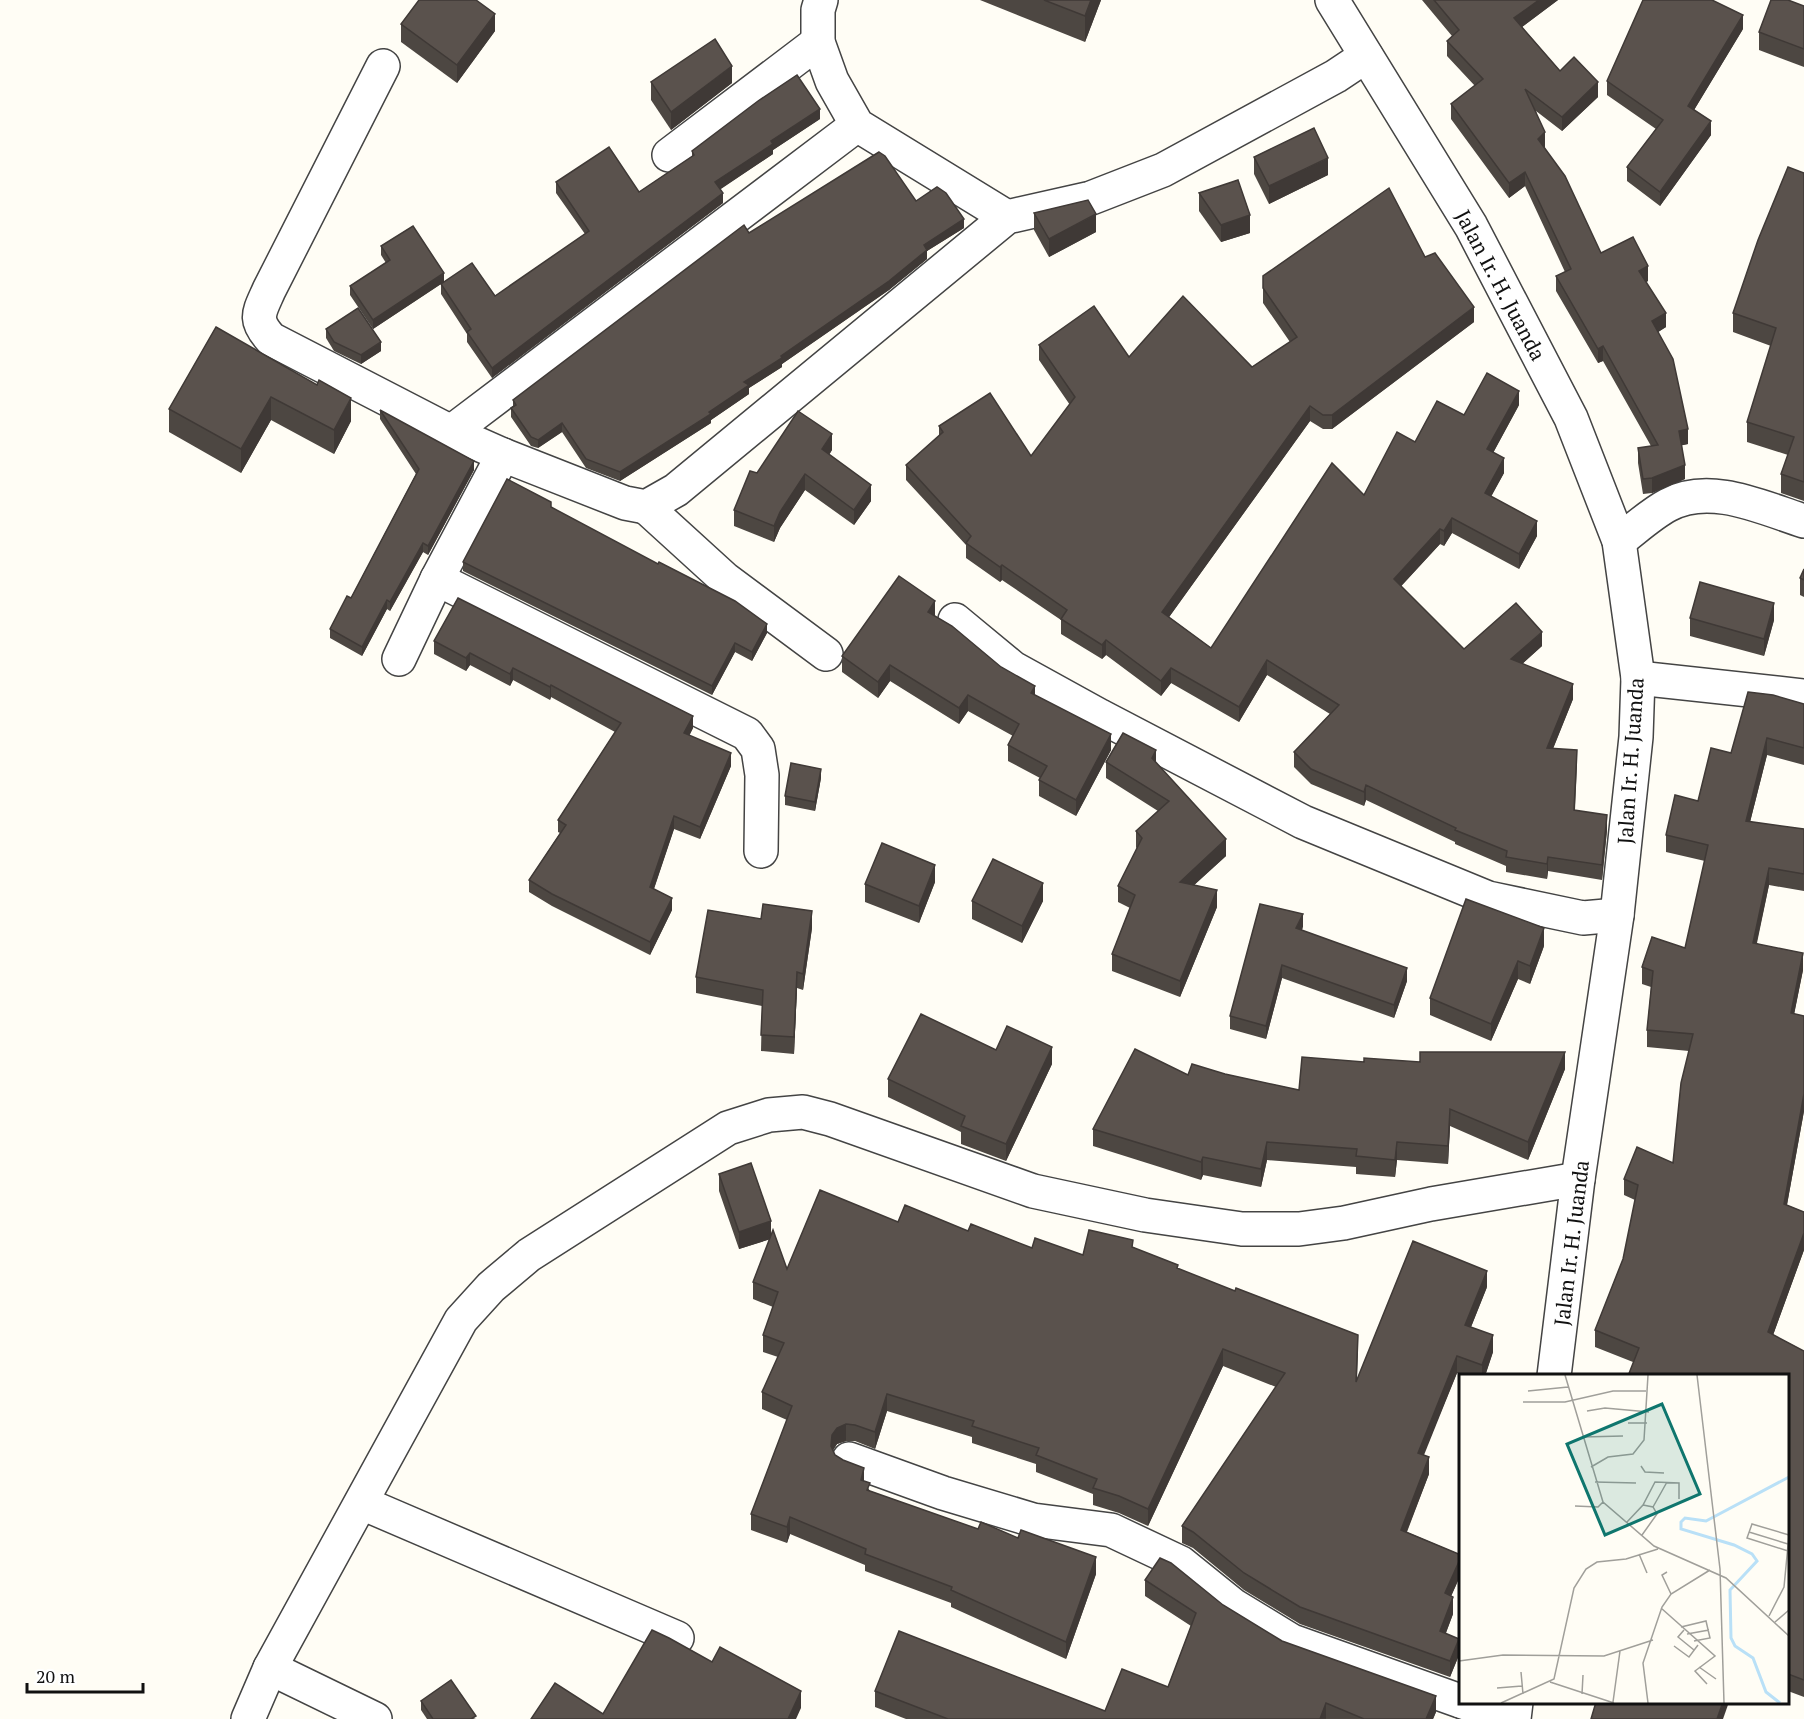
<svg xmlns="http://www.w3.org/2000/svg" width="1804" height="1719" viewBox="0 0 1804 1719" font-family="'PT Serif',serif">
  <rect width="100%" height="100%" fill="#fffdf5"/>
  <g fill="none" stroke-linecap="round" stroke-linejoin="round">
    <!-- minor casing -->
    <g stroke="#444" stroke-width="36">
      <g id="minor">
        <path d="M821 0 818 10V42L832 81 857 125 1007 217"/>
        <path d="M383 66 269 290C259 313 253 319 271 339L451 432 503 455 625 503 646 507 676 490 1007 217 1091 198 1163 170 1336 76 1366 56"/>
        <path d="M669 155 818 42"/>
        <path d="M451 432 857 125"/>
        <path d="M646 507 725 579 826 654"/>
        <path d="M1619 541C1635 529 1651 514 1668 505 1710 482 1763 508 1804 521"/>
        <path d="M437 579 747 734 758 749 762 775 761 851"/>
        <path d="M955 620 1013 668 1100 716 1303 822 1488 898 1583 918 1617 915"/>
        <path d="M399 659 437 579 503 455"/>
        <path d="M1638 678 1804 696"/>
        <path d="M849 1459 943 1493 1033 1520 1111 1530 1181 1563 1233 1605 1292 1641 1460 1701"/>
        <path d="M362 1503 677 1638"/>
        <path d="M270 1668 375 1719"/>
        <path d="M1463 1702 1510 1719"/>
        <path d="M248 1719 270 1668 461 1320 491 1287 529 1255 728 1128 769 1115 803 1112 830 1119 1033 1191 1145 1215 1242 1229H1299L1344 1223 1431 1204 1578 1179"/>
      </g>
    </g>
    <!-- tertiary casing -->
    <g stroke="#444" stroke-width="36">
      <g id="tertiary">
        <path d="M1332 0 1471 226 1571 418 1619 541 1638 678 1636 737 1617 915 1578 1179 1554 1376"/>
        <path d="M1514 1719 1516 1702"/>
      </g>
    </g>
    <!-- minor -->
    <use href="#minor" stroke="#fff" stroke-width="33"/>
    <!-- tertiary -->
    <use href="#tertiary" stroke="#fff" stroke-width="33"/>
  </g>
  <!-- wall -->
  <g fill="#4d4742">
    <path d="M980 0H1101L1085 42Z"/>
    <path d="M1422 0H1558L1522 27 1560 71 1598 97 1562 131 1536 111 1545 147 1544 148 1601 253 1648 281 1646 282 1666 327 1658 332 1688 444 1682 445 1685 479 1652 493 1643 494 1638 463V448L1651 446 1603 361 1598 363 1556 291V276L1565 272 1525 186 1509 198 1451 119V104L1475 86 1447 56V41L1452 36Z"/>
    <path d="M1804 6V67L1759 50V32Z"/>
    <path d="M401 24 495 31 457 83 401 42Z"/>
    <path d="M1743 29 1694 110 1711 135 1660 206 1627 181V167L1656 129 1607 95V81Z"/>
    <path d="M651 82 732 83 671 130 651 100Z"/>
    <path d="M820 119 773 150V154L720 189 723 203 492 378 467 342V334L441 294V284L373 329 350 295V286L386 263 381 255V246L444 281 495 296 585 234 556 193V182L639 192 692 157V151Z"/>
    <path d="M1254 157 1328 175 1269 204 1254 174Z"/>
    <path d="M1804 173V501L1781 493V474L1788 455 1747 442V422L1771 346 1733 332V313Z"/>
    <path d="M1199 193 1250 233 1221 242 1199 211Z"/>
    <path d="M916 201 964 228 927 251V259L889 290 782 364V367L749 388V394L711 420V423L620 481 586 468 562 432 538 448 531 446 511 417V408L513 407V400L749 233Z"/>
    <path d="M1034 213 1096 232 1049 257 1034 230Z"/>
    <path d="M1425 257 1474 322 1332 429H1323L1310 421 1169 617 1211 648 1364 495 1415 442 1464 415 1519 405 1493 453 1504 473 1491 496 1537 536 1519 569 1452 533 1444 546 1440 544 1401 586 1464 649 1542 646 1522 664 1573 699 1553 749 1577 765 1575 810 1607 830 1602 880 1548 871 1547 879 1506 872V866L1455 844V842L1366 800 1364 806 1311 784 1294 767V752L1330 714 1267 675 1239 722 1171 683 1161 696 1106 655 1102 659 1061 634V620L1002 580 1000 582 966 558V545L906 480V465L939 436V426L1031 456 1070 405 1039 360V345L1129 357 1252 367 1290 342 1263 303V276Z"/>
    <path d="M216 327 351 421 334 454 271 420 241 473 169 432V409Z"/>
    <path d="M326 329 381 351 361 364 334 351 326 338Z"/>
    <path d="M380 410 474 470 428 555 423 552 390 611 387 609 362 656 330 638V629L351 598 416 474 380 419Z"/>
    <path d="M832 450 829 455 871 501 854 525 805 490 780 528 774 542 734 526V510L757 473Z"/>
    <path d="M551 507 767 633 752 661 735 652 712 695 463 571V562Z"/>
    <path d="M1804 569V597L1800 595V578Z"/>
    <path d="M458 598 693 728 689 736 731 766 700 839 674 829 654 889 672 910 650 955 552 906 529 892V880L560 833 558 832V820L615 732 551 697 550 700 513 680 510 686 470 665 466 671 434 654V641Z"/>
    <path d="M935 616 1035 695 1111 750 1076 816 1039 796V780L1040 778 1008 761V745L1013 736 968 711 959 724 890 681 878 698 842 672V656Z"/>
    <path d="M1690 618 1774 620 1764 656 1690 636Z"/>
    <path d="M1804 704V765L1767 755 1750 822 1804 829V891L1769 885 1757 943 1803 970 1794 1014 1804 1016V1111L1787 1205 1804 1212V1250L1773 1335 1804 1351V1697L1788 1691V1376L1633 1362 1595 1347V1330L1623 1259 1635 1200 1624 1195V1179L1673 1163 1689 1051 1647 1047V1030L1651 987 1642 984V967L1685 948 1705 861 1666 852V835L1698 801 1731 753Z"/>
    <path d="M1106 762 1156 763 1226 856 1194 885 1217 907 1180 997 1112 971V954L1130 908 1118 902V886L1137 849 1136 847V831L1158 811 1106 778Z"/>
    <path d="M821 778 815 811 785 805V796Z"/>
    <path d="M935 882 919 923 865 902V884Z"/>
    <path d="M972 901H1043L1022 943 972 919Z"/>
    <path d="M1303 927 1302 930 1407 981 1394 1018 1282 978 1266 1039 1230 1029V1016Z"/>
    <path d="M812 928 803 990 797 988 794 1054 761 1051 762 1006 696 993V977Z"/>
    <path d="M1544 946 1530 984 1518 979 1491 1041 1430 1015V998Z"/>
    <path d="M996 1050 1052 1064 1006 1161 961 1144V1132L888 1097V1079Z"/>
    <path d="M1364 1062H1420L1565 1069 1528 1160 1450 1126 1448 1164 1397 1160 1395 1177 1356 1174V1167L1267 1160 1261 1187 1203 1175 1201 1180 1093 1146V1129L1188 1075 1225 1074 1299 1090Z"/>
    <path d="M719 1174 771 1237 787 1269 898 1222 968 1231 1032 1248 1083 1255 1133 1247 1178 1269 1358 1352 1357 1379 1487 1287 1471 1327 1493 1352 1485 1376H1464L1457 1373 1423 1455 1429 1474 1407 1532 1461 1555V1574L1451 1596 1453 1614 1446 1633 1459 1655 1450 1677 1300 1624 1244 1590 1193 1548 1182 1543V1526L1276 1387 1223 1366 1148 1526 1119 1513 1093 1505V1494L1036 1472V1464L972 1443V1437L887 1411 875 1449 855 1441H846L837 1444 833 1450 835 1455 864 1481 870 1491 1096 1574 1066 1659 951 1607V1603L865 1571V1565L790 1534 787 1543 751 1530V1514L787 1420 762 1409V1392L778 1357 763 1352V1335L773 1307 753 1299V1282L770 1239 739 1249 719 1191Z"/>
    <path d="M1145 1580 1223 1605 1282 1641 1436 1712 1433 1719H906L875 1707V1691L1105 1711 1168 1687 1191 1626 1145 1596Z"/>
    <path d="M421 1701 476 1719H427L421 1710Z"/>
  </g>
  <!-- shaded-wall -->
  <g fill="#3f3936">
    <path d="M1091 0H1101L1085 42V16Z"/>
    <path d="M1539 0H1558L1514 33V18Z"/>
    <path d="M495 14V31L457 83V65Z"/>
    <path d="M1743 15V29L1688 120V106Z"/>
    <path d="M732 66V83L671 130V112Z"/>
    <path d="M1598 82V97L1562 131V117Z"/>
    <path d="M820 109V119L773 150V154L715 193V182L771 141Z"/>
    <path d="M1711 121V135L1660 206V192Z"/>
    <path d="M1545 132V147L1538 154V139Z"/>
    <path d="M1328 158V175L1269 204V186Z"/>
    <path d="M1525 172V186L1509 198V183Z"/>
    <path d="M723 193V203L492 378V368Z"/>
    <path d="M1096 214V232L1049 257V239Z"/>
    <path d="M1250 215V233L1221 242V225Z"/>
    <path d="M964 219V228L927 251V259L889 290 782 364V367L749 388V394L711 420V423L620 481V472L709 412 744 382 781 356 924 245Z"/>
    <path d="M1648 266V281L1639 286V271Z"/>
    <path d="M444 273V282L373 329V320Z"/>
    <path d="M1474 307V322L1332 429V415Z"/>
    <path d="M1666 313V327L1652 336V321Z"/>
    <path d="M381 342V351L361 364V355Z"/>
    <path d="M1603 346V361L1598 363V349Z"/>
    <path d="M1519 391V405L1487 464V449Z"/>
    <path d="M271 397V420L241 473V449Z"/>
    <path d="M351 398V421L334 454V430Z"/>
    <path d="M1310 406V421L1162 627V612Z"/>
    <path d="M562 423V432L538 448V440Z"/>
    <path d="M1688 429V444L1679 446V431Z"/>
    <path d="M832 434V450L822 465V449Z"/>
    <path d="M1504 458V473L1485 508V493Z"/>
    <path d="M474 461V470L428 555V546Z"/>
    <path d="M1685 465V479L1652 493V478Z"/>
    <path d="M805 474V490L780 528 774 542V526L780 512Z"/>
    <path d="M871 485V501L854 525V510Z"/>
    <path d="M1452 518V533L1444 546V531Z"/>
    <path d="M1537 521V536L1519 569V554Z"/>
    <path d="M1440 529V544L1394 594V579Z"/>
    <path d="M423 543V552L390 611V602Z"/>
    <path d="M1002 565V580L1000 582V567Z"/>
    <path d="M387 600V609L362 656V647Z"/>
    <path d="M935 601V617L928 612Z"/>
    <path d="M1774 603V620L1764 656V639Z"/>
    <path d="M767 624V633L752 661V652Z"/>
    <path d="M1542 632V646L1511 674V659Z"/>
    <path d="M1106 640V655L1102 659V645Z"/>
    <path d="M735 643V652L712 695V686Z"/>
    <path d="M470 653V665L466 671V658Z"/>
    <path d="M1267 660V675L1239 722V707Z"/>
    <path d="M890 665V681L878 698V682Z"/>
    <path d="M513 668V680L510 686V674Z"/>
    <path d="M1171 668V683L1161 696V681Z"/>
    <path d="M1573 684V699L1547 763V748Z"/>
    <path d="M551 685V697L550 700V687Z"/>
    <path d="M1035 686V702L1031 693Z"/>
    <path d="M968 695V711L959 724V708Z"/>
    <path d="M693 716V728L684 746V733Z"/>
    <path d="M1111 734V750L1076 816V800Z"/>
    <path d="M1767 738V755L1746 838V821Z"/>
    <path d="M1156 750V767L1152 758Z"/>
    <path d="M731 753V766L700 839V827Z"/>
    <path d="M821 769V778L815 811V802Z"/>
    <path d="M1366 785V800L1364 806V792Z"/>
    <path d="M1607 815V830L1602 880V865Z"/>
    <path d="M674 816V829L650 900V887Z"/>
    <path d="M1226 839V856L1180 898V882Z"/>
    <path d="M1548 857V871L1547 879V864Z"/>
    <path d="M935 865V882L919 923V906Z"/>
    <path d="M1769 868V885L1753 959V943Z"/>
    <path d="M1043 883V901L1022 943V926Z"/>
    <path d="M1217 890V907L1180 997V981Z"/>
    <path d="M672 898V910L650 955V942Z"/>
    <path d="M812 911V928L803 990V974Z"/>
    <path d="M1303 914V927L1296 941V928Z"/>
    <path d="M1544 928V946L1530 984V966Z"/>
    <path d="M1803 953V970L1791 1030V1013Z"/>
    <path d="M1518 961V979L1491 1041V1024Z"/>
    <path d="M1282 965V978L1266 1039V1026Z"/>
    <path d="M1407 968V981L1394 1018V1005Z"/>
    <path d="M797 972V988L794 1054V1037Z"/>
    <path d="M1052 1047V1064L1006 1161V1144Z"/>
    <path d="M1565 1052V1069L1528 1160V1142Z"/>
    <path d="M1804 1094V1111L1784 1221V1204Z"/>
    <path d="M1450 1109V1126L1448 1164V1146Z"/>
    <path d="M1267 1142V1160L1261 1187V1169Z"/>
    <path d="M1397 1142V1160L1395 1177V1160Z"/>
    <path d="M1203 1157V1175L1201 1180V1162Z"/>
    <path d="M771 1221V1239L739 1249V1232Z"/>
    <path d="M1804 1233V1250L1768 1349V1332Z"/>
    <path d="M1487 1271V1287L1465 1342V1325Z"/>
    <path d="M1493 1335V1352L1485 1376H1482V1365Z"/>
    <path d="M1223 1349V1366L1148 1526V1509Z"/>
    <path d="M1457 1356V1373L1418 1470V1453Z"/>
    <path d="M887 1394V1411L875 1449V1432Z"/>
    <path d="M846 1424V1441L837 1444 832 1452 831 1446 832 1435 837 1428Z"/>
    <path d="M1429 1457V1474L1401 1546V1530Z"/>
    <path d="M864 1468V1485L861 1480Z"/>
    <path d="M790 1517V1534L787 1543V1527Z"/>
    <path d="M1096 1557V1574L1066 1659V1642Z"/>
    <path d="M1461 1557V1574L1445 1610V1593Z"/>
    <path d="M1453 1597V1614L1440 1648V1631Z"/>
    <path d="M1459 1639V1655L1450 1677V1661Z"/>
    <path d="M801 1691V1708L796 1719H788Z"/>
    <path d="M1436 1696V1712L1433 1719H1426Z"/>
    <path d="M1723 1702H1729L1723 1719H1717Z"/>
    <path d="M1326 1703V1719H1320Z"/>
  </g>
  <!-- building -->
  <g fill="#5a524d" stroke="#3f3936" stroke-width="1.5">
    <path d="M419 0H476L495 14 457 65 401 24Z"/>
    <path d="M1044 0H1091L1085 16Z"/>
    <path d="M1434 0H1539L1514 18 1560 71 1574 57 1598 82 1562 117 1525 89 1545 132 1538 139 1565 176 1601 253 1633 237 1648 266 1639 271 1666 313 1652 321 1673 359 1688 429 1679 431 1685 465 1652 478 1643 479 1638 448 1658 445 1603 346 1598 349 1556 276 1571 269 1525 172 1509 183 1451 104 1483 79 1447 41 1459 30Z"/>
    <path d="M1643 0H1712L1743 15 1688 106 1711 121 1660 192 1627 167 1663 120 1607 81Z"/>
    <path d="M1771 0H1788L1804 6V49L1759 32Z"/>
    <path d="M715 39 732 66 671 112 651 82Z"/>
    <path d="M797 75 820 109 771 141 773 144 715 182 723 193 492 368 467 332 471 329 441 284 472 263 495 296 589 231 556 182 609 147 639 192 694 155 692 151 758 101Z"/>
    <path d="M1314 128 1328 158 1269 186 1254 157Z"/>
    <path d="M879 152 885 156 916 201 937 187 946 193 964 219 924 245 927 250 889 281 781 356 782 358 744 382 749 385 709 412 711 414 620 472 586 459 562 423 538 440 531 437 511 408 516 405 513 400 744 225 749 233Z"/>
    <path d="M1788 167 1804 173V482L1781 474 1794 437 1747 422 1776 328 1733 313 1758 240Z"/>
    <path d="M1238 180 1250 215 1221 225 1199 193Z"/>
    <path d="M1389 188 1425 257 1435 253 1474 307 1332 415H1323L1310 406 1162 612 1211 648 1332 463 1364 495 1397 432 1415 442 1437 401 1464 415 1487 373 1519 391 1487 449 1504 458 1485 493 1537 521 1519 554 1452 518 1444 531 1440 529 1394 579 1464 649 1516 603 1542 632 1511 659 1573 684 1547 748 1577 750 1574 810 1607 815 1602 865 1548 857 1547 864 1506 857 1507 851 1455 830 1456 828 1366 785 1364 792 1311 769 1294 752 1339 705 1267 660 1239 707 1171 668 1161 681 1106 640 1102 645 1061 619 1067 610 1002 565 1000 567 966 543 971 536 906 465 943 432 939 426 990 393 1031 456 1075 397 1039 345 1094 306 1129 357 1183 296 1252 367 1297 337 1263 288V276Z"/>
    <path d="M1088 200 1096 214 1049 239 1034 213Z"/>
    <path d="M413 226 444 273 373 320 350 286 390 260 381 246Z"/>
    <path d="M358 308 381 342 361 355 334 342 326 329Z"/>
    <path d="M216 327 317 385 319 380 351 398 334 430 271 397 241 449 169 409Z"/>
    <path d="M380 410 474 461 428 546 423 543 390 602 387 600 362 647 330 629 347 596 351 598 419 469Z"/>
    <path d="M798 411 832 434 822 449 871 485 854 510 805 474 780 512 774 526 734 510 750 471 757 473Z"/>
    <path d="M507 479 551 502V507L658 564 659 562 735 601 767 624 752 652 735 643 712 686 463 562Z"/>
    <path d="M1804 569V580L1800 578Z"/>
    <path d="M899 576 935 601 928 612 952 626 1001 667 1035 686 1031 693 1111 734 1076 800 1039 780 1047 766 1008 745 1019 724 968 695 959 708 890 665 878 682 842 656Z"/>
    <path d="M1700 582 1774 603 1764 639 1690 618Z"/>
    <path d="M458 598 693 716 684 733 731 753 700 827 674 816 650 887 672 898 650 942 552 894 529 880 566 825 558 820 621 723 551 685 550 687 513 668 510 674 470 653 466 658 434 641Z"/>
    <path d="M1748 692 1773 695 1804 704V748L1767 738 1746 821 1804 829V874L1769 868 1753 943 1803 953 1791 1013 1804 1016V1094L1784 1204 1804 1212V1233L1768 1332 1804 1351V1680L1788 1674V1376H1628L1639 1348 1595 1330 1623 1259 1638 1185 1624 1179 1637 1147 1673 1163 1681 1083 1693 1034 1647 1030 1653 971 1642 967 1652 937 1685 948 1708 845 1666 835 1675 795 1698 801 1711 748 1731 753Z"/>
    <path d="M1123 733 1156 750 1152 758 1226 839 1180 882 1217 890 1180 981 1112 954 1135 895 1118 886 1142 838 1136 831 1169 801 1106 762Z"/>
    <path d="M791 763 821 769 815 802 785 796Z"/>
    <path d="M882 843 935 865 919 906 865 884Z"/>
    <path d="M993 859 1043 883 1022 926 972 901Z"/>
    <path d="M1466 899 1544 928 1530 966 1518 961 1491 1024 1430 998Z"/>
    <path d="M763 904 812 911 803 974 797 972 794 1037 761 1035 763 990 696 977 708 910 761 919Z"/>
    <path d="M1260 904 1303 914 1296 928 1407 968 1394 1005 1282 965 1266 1026 1230 1016Z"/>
    <path d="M921 1014 996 1050 1007 1026 1052 1047 1006 1144 961 1126 965 1116 888 1079Z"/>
    <path d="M1135 1049 1188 1075 1192 1064 1225 1074 1299 1090 1302 1057 1364 1062V1058L1420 1062V1052H1565L1528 1142 1450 1109 1448 1146 1397 1142 1395 1160 1356 1156 1357 1149 1267 1142 1261 1169 1203 1157 1201 1162 1093 1129Z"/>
    <path d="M751 1163 771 1221 739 1232 719 1174Z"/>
    <path d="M820 1190 898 1222 905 1205 968 1231 971 1224 1032 1248 1035 1238 1083 1255 1089 1230 1133 1240 1132 1247 1178 1265 1177 1268 1235 1291 1236 1288 1358 1335 1356 1382 1413 1241 1487 1271 1465 1325 1493 1335 1482 1365 1457 1356 1418 1453 1429 1457 1401 1530 1461 1555V1557L1445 1593 1453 1597 1440 1631 1459 1639 1450 1661 1300 1607 1244 1573 1193 1532 1182 1526 1285 1373 1223 1349 1148 1509 1119 1496 1093 1488 1097 1479 1036 1455 1039 1448 972 1426 974 1421 887 1394 875 1432 855 1425 846 1424 837 1428 832 1435 831 1446 835 1455 843 1460 864 1468 861 1480 870 1483 867 1490 978 1529 981 1522 1018 1538 1021 1530 1096 1557 1066 1642 951 1590 952 1587 865 1554 866 1549 790 1517 787 1527 751 1514 792 1406 762 1392 784 1343 763 1335 778 1292 753 1282 773 1230 787 1269Z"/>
    <path d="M1160 1558 1171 1563 1223 1605 1282 1641 1436 1696 1426 1719H1364L1326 1703 1320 1719H948L875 1691 899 1631 1105 1711 1122 1669 1168 1687 1196 1613 1145 1580Z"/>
    <path d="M652 1630 669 1638 712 1662 720 1647 801 1691 788 1719H531L555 1683 603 1714Z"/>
    <path d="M451 1680 476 1716 471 1719H433L421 1701Z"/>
    <path d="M1596 1702H1723L1717 1719H1591Z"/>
  </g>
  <g text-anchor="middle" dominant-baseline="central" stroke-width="6" stroke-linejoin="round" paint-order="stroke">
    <!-- street labels -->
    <g font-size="21" fill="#111" stroke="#fff">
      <text transform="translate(1501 285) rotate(62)">Jalan Ir. H. Juanda</text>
      <text transform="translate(1630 761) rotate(-86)">Jalan Ir. H. Juanda</text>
      <text transform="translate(1571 1243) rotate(-83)">Jalan Ir. H. Juanda</text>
    </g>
  </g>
  <!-- overview -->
  <g transform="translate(1459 1374)">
    <rect width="330" height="330" fill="#fffdf5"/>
    <path fill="none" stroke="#b9e0f7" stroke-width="3" d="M321 329 307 318 294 284 276 272 272 264 271 216 298 187 293 180 275 171 222 155V148L226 144 247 147 330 103"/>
    <path fill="none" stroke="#a09f9a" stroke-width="1.5" d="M106 1 144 128 195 172 267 204 330 262M238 1 261 195 265 329M69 17 109 13M64 28H106L154 17H187M128 37 146 34 190 38M169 49H188M123 63 164 62M182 92 186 98 205 99M132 93 149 83 174 80 185 66 189 1M136 108 177 109M116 132 139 133 144 128M194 133 208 108M168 148 184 131 196 108 220 109V125M290 158 329 170M183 161 198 140 194 133 184 131M329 177 288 164 293 150 330 161M180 180 188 199M208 198 203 201 212 220M202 234 256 282 236 297 248 310M310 242 325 213 330 161M316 248 330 236M222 253 247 247 251 264 235 267M225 256 219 263 235 276M228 260 250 256M215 272 230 283 239 271M0 287 44 281 145 282 194 266M240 293 257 305M62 298 64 320M91 308 155 329M38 314 63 312M123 320 124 301M154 328 161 277M42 329 95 305 115 214 127 195 138 188 167 185 199 175M189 329 184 289 203 233 212 220 251 196"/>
    <path fill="#0f766e" fill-opacity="0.15" stroke="#0f766e" stroke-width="3" d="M203 30 241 120 146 161 108 70Z"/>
    <rect width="330" height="330" fill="none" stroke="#111" stroke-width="3"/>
  </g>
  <!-- scale -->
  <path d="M27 1683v9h116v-9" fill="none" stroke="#111111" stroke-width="3"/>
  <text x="36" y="1683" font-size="18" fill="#111111" stroke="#ffffff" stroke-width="4.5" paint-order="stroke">20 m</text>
</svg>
